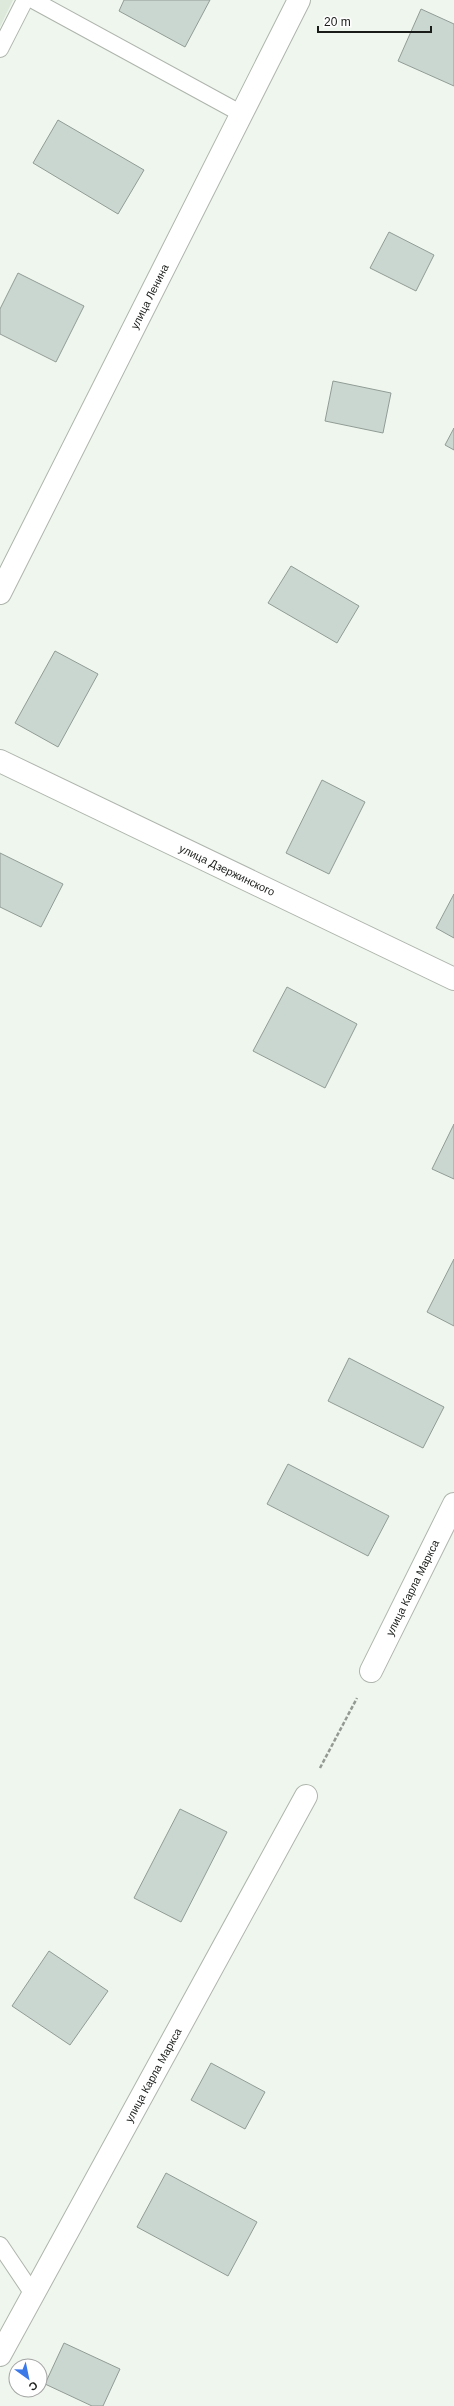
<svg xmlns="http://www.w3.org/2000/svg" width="454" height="2406" viewBox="0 0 454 2406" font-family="Arial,sans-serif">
  <rect width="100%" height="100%" fill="#eef6ed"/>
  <!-- built -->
  <path fill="#dde9da" d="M0 0H13L0 27Z"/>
  <!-- building -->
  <g fill="#cad6d0" stroke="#929c97">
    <path d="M124 0H210L185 47 119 11Z"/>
    <path d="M421 9 454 24V86L398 61Z"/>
    <path d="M58 120 144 170 118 214 33 163Z"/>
    <path d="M389 232 434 255 416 291 370 268Z"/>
    <path d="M18 273 84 306 56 362 0 334V309Z"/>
    <path d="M333 381 391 393 383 433 325 421Z"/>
    <path d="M454 428V450L445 445Z"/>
    <path d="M291 566 359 606 337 643 268 603Z"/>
    <path d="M55 651 98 674 58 747 15 723Z"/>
    <path d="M322 780 365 802 329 874 286 853Z"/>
    <path d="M0 853 63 884 41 927 0 907Z"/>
    <path d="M454 894V938L436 928Z"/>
    <path d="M287 987 357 1024 325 1088 253 1051Z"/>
    <path d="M454 1124V1179L432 1169Z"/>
    <path d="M454 1259V1326L427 1312Z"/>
    <path d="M349 1358 444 1407 423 1448 328 1401Z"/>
    <path d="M288 1464 389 1516 368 1556 267 1504Z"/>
    <path d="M180 1809 227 1832 181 1922 134 1898Z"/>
    <path d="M49 1951 108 1991 70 2045 12 2006Z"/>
    <path d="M211 2063 265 2092 245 2129 191 2100Z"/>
    <path d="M166 2173 257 2222 228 2276 137 2227Z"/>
    <path d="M64 2343 120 2369 103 2406H92L45 2384Z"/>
  </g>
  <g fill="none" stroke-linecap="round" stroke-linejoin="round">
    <!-- lane casing -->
    <g stroke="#aeb5ac" stroke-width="18">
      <g id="lane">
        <path d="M33 0 242 114"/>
        <path d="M0 49 25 0"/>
        <path d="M0 2245 33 2294"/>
      </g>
    </g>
    <!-- street casing -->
    <g stroke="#aeb5ac" stroke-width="24">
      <g id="street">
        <path id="s1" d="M0 593 299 0"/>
        <path id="s2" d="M0 761 454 979"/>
        <path id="s3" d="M371 1671 454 1504"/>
        <path id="s4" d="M0 2355 306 1796"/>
      </g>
    </g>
    <!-- path -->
    <path stroke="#949a93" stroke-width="2.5" stroke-dasharray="4 2" stroke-linecap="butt" d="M320 1768 357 1698"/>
    <!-- lane -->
    <use href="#lane" stroke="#fff" stroke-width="16"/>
    <!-- street -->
    <use href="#street" stroke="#fff" stroke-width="22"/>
  </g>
  <g text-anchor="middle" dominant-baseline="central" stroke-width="3.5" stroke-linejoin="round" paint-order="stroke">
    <!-- street labels -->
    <g font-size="11" fill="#191c18" stroke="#fff">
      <text stroke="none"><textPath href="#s1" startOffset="332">улица Ленина</textPath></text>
      <text stroke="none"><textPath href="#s2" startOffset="252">улица Дзержинского</textPath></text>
      <text stroke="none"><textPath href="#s3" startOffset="93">улица Карла Маркса</textPath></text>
      <text stroke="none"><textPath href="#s4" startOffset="319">улица Карла Маркса</textPath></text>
    </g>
  </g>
  <!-- north arrow -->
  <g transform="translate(28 2378) rotate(147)"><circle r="19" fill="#ffffff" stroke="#a3a4a3"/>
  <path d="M0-3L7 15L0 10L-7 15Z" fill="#3b79e8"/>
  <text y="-6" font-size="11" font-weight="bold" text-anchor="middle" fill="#191c18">С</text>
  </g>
  <!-- scale -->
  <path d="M318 26v6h113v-6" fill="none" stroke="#191c18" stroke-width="2"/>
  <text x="324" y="26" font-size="12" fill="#191c18" stroke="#ffffff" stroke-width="3" paint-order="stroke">20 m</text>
</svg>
